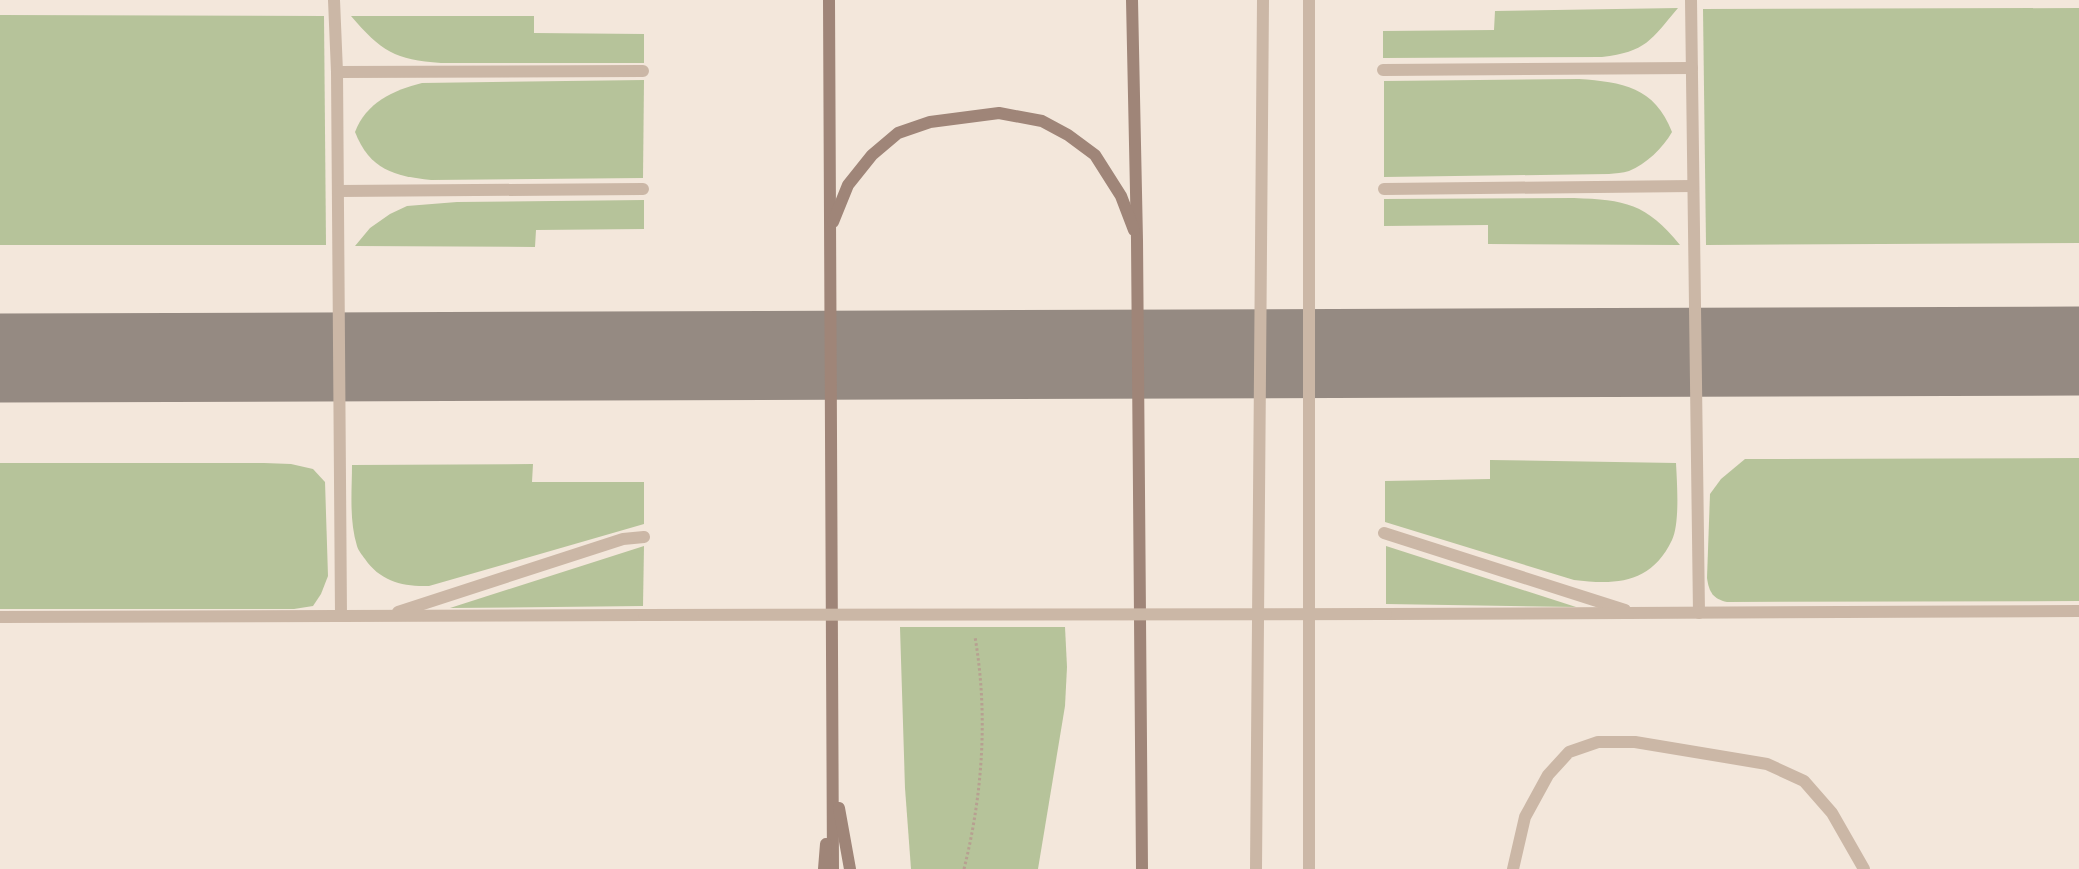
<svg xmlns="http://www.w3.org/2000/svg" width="2079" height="869" viewBox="0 0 2079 869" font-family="Overpass,sans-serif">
  <rect width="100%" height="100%" fill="#f3e7db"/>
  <!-- green -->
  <g fill="#b6c39a">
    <path d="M1678 8C1651 40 1646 52 1602 57L1383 58V31L1494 30 1495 11Z"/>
    <path d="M2079 8V243L1706 245 1703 9Z"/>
    <path d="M0 15 324 16 326 245H0Z"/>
    <path d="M351 16H534V33L644 34V63H441C395 60 381 51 351 16Z"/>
    <path d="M1579 79C1622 82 1655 87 1672 132 1663 148 1646 164 1629 171 1623 173 1615 173 1609 174L1384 177V81Z"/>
    <path d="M644 80 643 178 431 180C394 176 370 170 355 132 366 103 393 90 422 83Z"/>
    <path d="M1574 198C1625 200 1646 203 1680 245L1488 244V225L1384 226V199Z"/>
    <path d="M644 200V229L536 230 535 247 355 246 370 228 390 214 407 206 457 202Z"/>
    <path d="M2079 458V601L1727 602C1713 599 1709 592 1707 578L1710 494 1721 479 1745 459Z"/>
    <path d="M1490 460 1676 463C1677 483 1680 523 1672 540 1651 584 1616 585 1574 580L1385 522V481L1490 479Z"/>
    <path d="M0 463H264L291 464 313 469 325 482 328 576 321 594 313 606 294 609H0Z"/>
    <path d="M533 464 532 482H644V524L429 586C403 587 380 581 365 559 362 555 358 550 357 546 349 520 352 491 352 465Z"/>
    <path d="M644 546 643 606 450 608Z"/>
    <path d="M1386 546 1576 607 1386 604Z"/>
    <path d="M900 627H1065L1067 667 1065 706 1038 869H911L905 788Z"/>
  </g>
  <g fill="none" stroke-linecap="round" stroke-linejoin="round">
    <!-- taxiway -->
    <path stroke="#958a82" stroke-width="89" d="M0 358 2079 351"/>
    <!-- path -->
    <path stroke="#b7a091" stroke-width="3" stroke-dasharray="2.5 2.5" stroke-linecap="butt" d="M964 869C983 793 988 713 975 637"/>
    <!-- service -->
    <g stroke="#cbb7a6" stroke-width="12">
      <path d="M334 0 337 72 341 616"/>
      <path d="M1691 0 1699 613"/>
      <path d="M1383 70 1692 68"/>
      <path d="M337 72 643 71"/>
      <path d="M1384 189 1693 186"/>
      <path d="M338 191 643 189"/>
      <path d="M1384 533 1625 610"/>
      <path d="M398 612 623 539 644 537"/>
      <path d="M1386 614 2079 611"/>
      <path d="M0 617 644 615"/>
      <path d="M1513 869 1525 817 1548 775 1569 752 1598 742H1635L1767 764 1804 781 1832 813 1864 869"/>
    </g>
    <!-- tertiary -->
    <g stroke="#cbb7a6" stroke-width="12">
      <path d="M1256 869 1263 0"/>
      <path d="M1309 869V0"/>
    </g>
    <!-- secondary -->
    <g stroke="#9f8578" stroke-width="12">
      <path d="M829 0 833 869"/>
      <path d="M1132 0 1137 240 1142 869"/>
      <path d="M833 222 848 185 872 155 898 133 930 122 999 113 1042 121 1068 135 1095 155 1121 196 1134 230"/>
      <path d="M839 808 850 869"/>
      <path d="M824 869 826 844"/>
    </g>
    <!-- service-bridge -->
    <path stroke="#cbb7a6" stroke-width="12" d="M644 615 1386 614"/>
  </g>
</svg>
